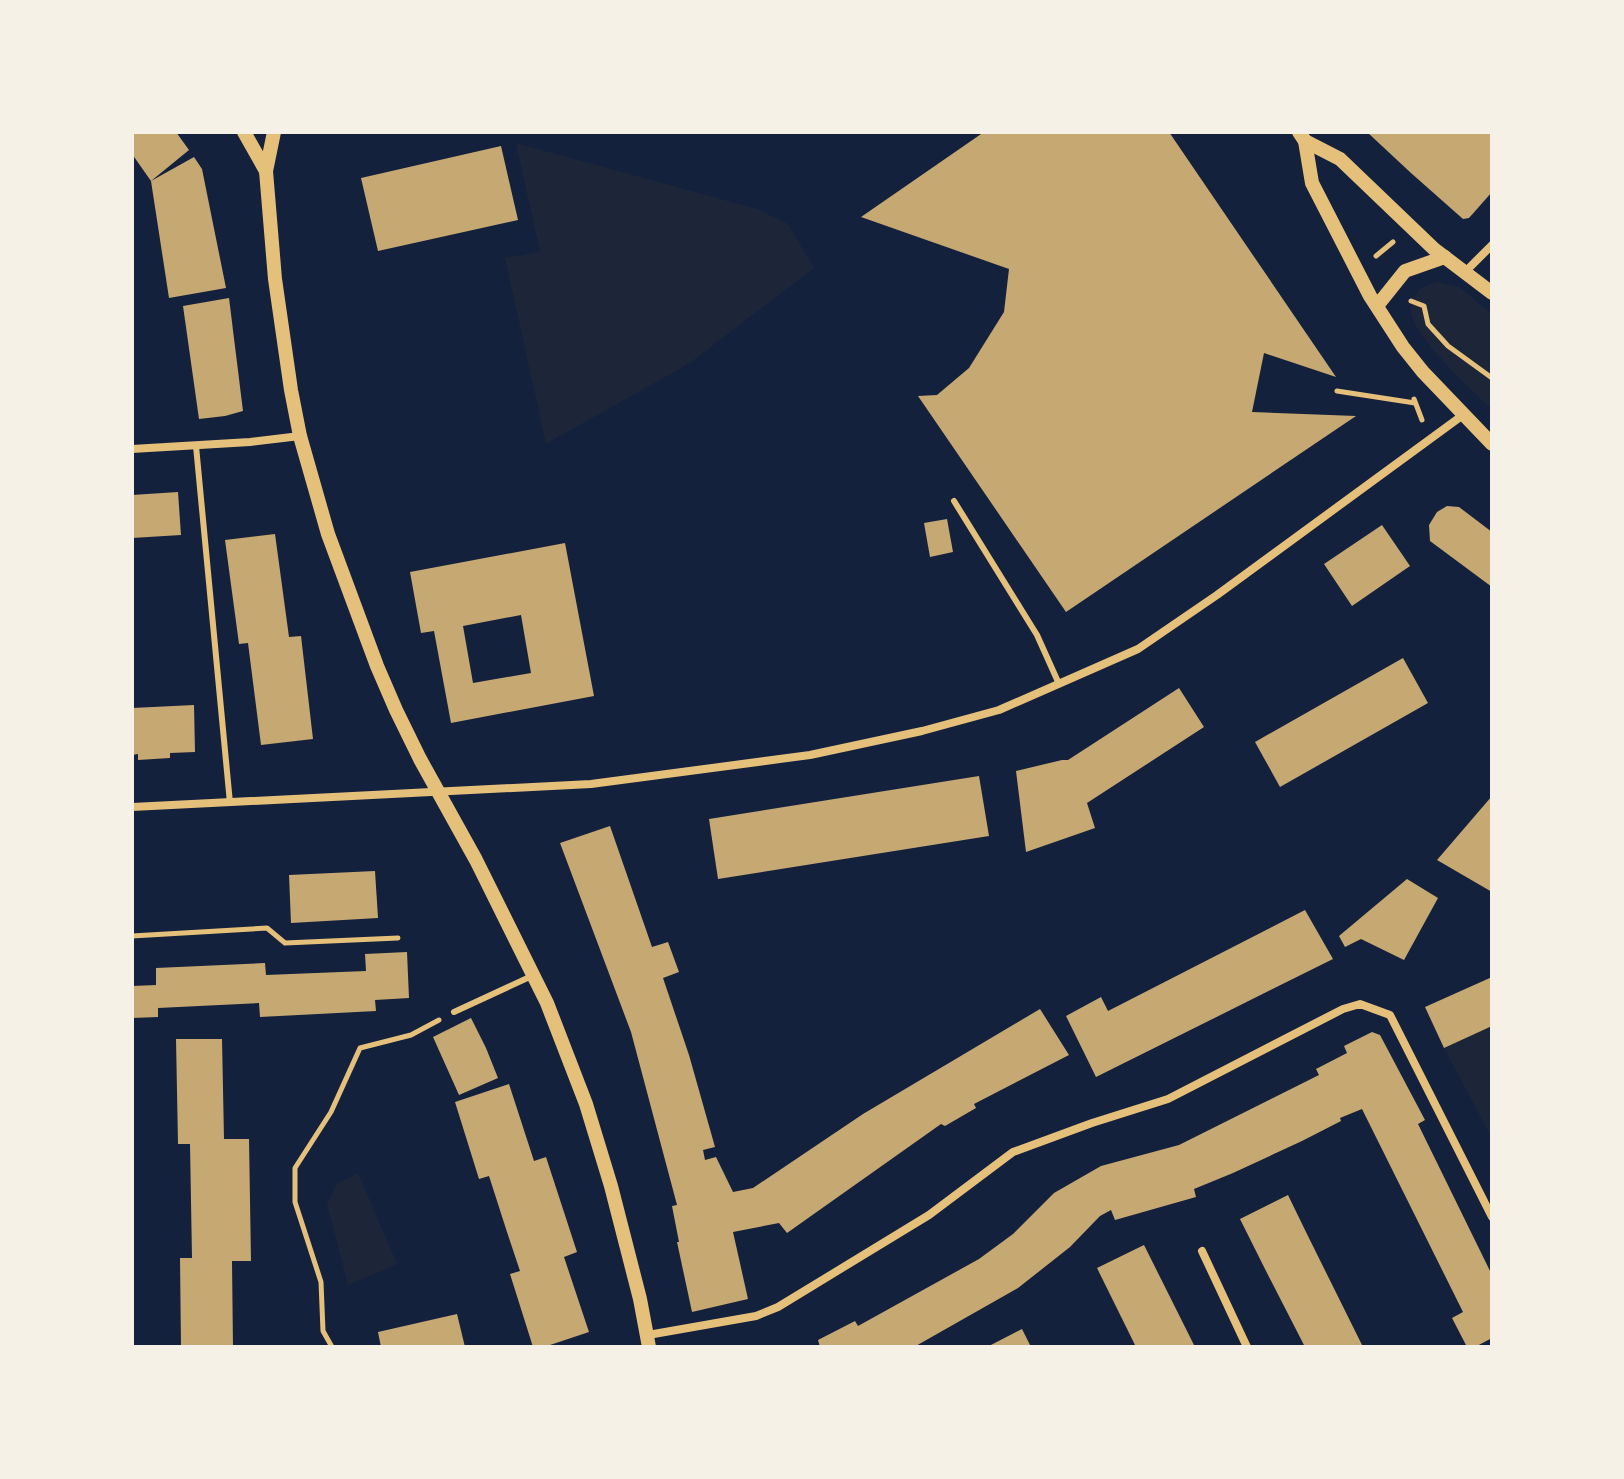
<svg xmlns="http://www.w3.org/2000/svg" width="1624" height="1479" viewBox="0 0 1624 1479" font-family="'Sofia Sans Condensed',sans-serif">
  <rect width="100%" height="100%" fill="#14213d"/>
  <!-- green -->
  <g fill="#1d2539">
    <path d="M516 143 757 209 788 224 814 268 690 363 546 444 505 258 540 252Z"/>
    <path d="M1437 282 1459 287 1492 314V409C1473 392 1413 336 1411 312 1410 304 1416 295 1420 288Z"/>
    <path d="M1492 1026V1138L1444 1048Z"/>
    <path d="M358 1173 397 1264 348 1285 327 1204 337 1184Z"/>
  </g>
  <!-- building -->
  <g fill="#c6a872" fill-rule="evenodd">
    <path d="M132 132H176L189 150 151 181 194 157 202 169 226 288 169 298 151 181 132 154Z"/>
    <path d="M984 132H1169L1336 377 1264 353 1252 412 1356 416 1066 612 918 396 937 395 969 368 1004 312 1009 269 861 217Z"/>
    <path d="M1367 132H1492V192L1469 218 1463 219 1411 173Z"/>
    <path d="M501 146 518 220 378 251 361 178Z"/>
    <path d="M229 298 243 411 225 416 199 419 183 306Z"/>
    <path d="M178 492 181 535 132 538V495Z"/>
    <path d="M1447 506 1459 507 1492 532V587L1430 541 1429 525 1437 512Z"/>
    <path d="M947 519 953 552 930 557 924 523Z"/>
    <path d="M1382 525 1410 566 1352 606 1324 564Z"/>
    <path d="M275 534 289 637 301 636 313 739 261 745 248 643 239 644 225 540Z"/>
    <path d="M565 543 594 696 451 723 434 631 421 633 410 572ZM521 615 531 673 473 683 463 626Z"/>
    <path d="M1403 658 1428 703 1280 787 1255 742Z"/>
    <path d="M1179 688 1204 727 1087 803 1095 828 1026 852 1016 771 1062 760H1068Z"/>
    <path d="M194 705 195 752 170 753V758L138 760V754L132 755V708Z"/>
    <path d="M979 776 989 836 718 879 709 819Z"/>
    <path d="M1492 796V892L1437 860Z"/>
    <path d="M610 826 652 947 668 942 679 972 663 978 689 1055 715 1147 703 1150 705 1160 716 1157 733 1192 753 1188 863 1114 1040 1009 1069 1055 974 1104 976 1108 945 1126 941 1124 787 1233 779 1223 733 1232 748 1299 692 1312 677 1242H679L672 1206 677 1205 631 1032 560 843Z"/>
    <path d="M375 871 378 918 291 923 289 875Z"/>
    <path d="M1407 879 1438 898 1404 960 1361 939 1345 947 1339 936Z"/>
    <path d="M1305 910 1333 959 1096 1077 1066 1016 1101 997 1108 1011Z"/>
    <path d="M407 952 409 998 375 1000 376 1011 260 1017 259 1003 158 1008V1017L132 1018V986L156 985V968L265 963 266 975 366 971 365 954Z"/>
    <path d="M1492 977V1026L1444 1048 1425 1007Z"/>
    <path d="M471 1018 486 1048 498 1078 459 1095 433 1037Z"/>
    <path d="M1372 1032 1380 1035 1425 1120 1418 1124 1492 1275V1338L1475 1347H1467L1452 1318 1463 1312 1362 1109 1340 1118 1341 1121 1302 1141 1233 1173 1194 1189 1196 1197 1115 1220 1111 1210 1100 1216 1070 1247 1018 1288 914 1347H820L818 1340 855 1321 858 1326 979 1259 1013 1234 1054 1193 1101 1166 1179 1145 1319 1075 1316 1069 1347 1053 1344 1046Z"/>
    <path d="M176 1039H222L224 1139H249L251 1261H232L233 1347H181L180 1258H192L190 1144H178Z"/>
    <path d="M509 1084 534 1161 546 1157 577 1252 564 1257 589 1332 544 1347H533L510 1274 520 1271 507 1232 489 1176 479 1179 455 1102Z"/>
    <path d="M1288 1195 1305 1230 1363 1347H1305L1266 1271 1240 1219Z"/>
    <path d="M1144 1245 1195 1347H1136L1097 1268Z"/>
    <path d="M457 1314 465 1347H381L378 1332Z"/>
    <path d="M1022 1329 1031 1347H987Z"/>
  </g>
  <g fill="none" stroke-linecap="round" stroke-linejoin="round">
    <!-- path -->
    <g stroke="#e5c07b" stroke-width="5">
      <path d="M1376 256 1393 242"/>
      <path d="M1411 301 1424 306 1428 324 1448 346 1492 378"/>
      <path d="M1337 391 1415 403"/>
      <path d="M1414 399 1422 420"/>
      <path d="M132 936 267 928 285 943 398 938"/>
      <path d="M332 1347 323 1331 321 1282 295 1202V1168L331 1112 360 1048 411 1035 439 1020"/>
    </g>
    <!-- service -->
    <g stroke="#e5c07b" stroke-width="6">
      <path d="M196 446 230 803"/>
      <path d="M954 501 1037 635 1059 684"/>
      <path d="M454 1012 534 975"/>
    </g>
    <!-- minor -->
    <g stroke="#e5c07b" stroke-width="8">
      <path d="M1465 272 1492 245"/>
      <path d="M132 449 250 442 300 436"/>
      <path d="M132 807 591 784 810 755 922 731 999 710 1138 649 1217 595 1463 415"/>
      <path d="M1202 1251 1247 1347"/>
      <path d="M648 1335 756 1316 778 1307 929 1215 1013 1152 1092 1123 1168 1099 1343 1009 1360 1004 1390 1015 1492 1217"/>
    </g>
    <!-- tertiary -->
    <g stroke="#e5c07b" stroke-width="14">
      <path d="M244 132 266 171"/>
      <path d="M274 132 266 171 275 279 291 390 300 436 328 534 377 666 396 710 420 759 476 860 547 1003 586 1104 611 1186 640 1299 649 1347"/>
      <path d="M1299 132 1305 141 1312 183 1370 296 1403 347 1423 372 1492 444"/>
      <path d="M1305 141 1340 159 1434 249 1492 293"/>
      <path d="M1377 306 1405 271 1445 257"/>
    </g>
  </g>
  <!-- border -->
  <rect width="1624" height="1479" fill="none" stroke="#f6f1e7" stroke-width="268"/>
</svg>
